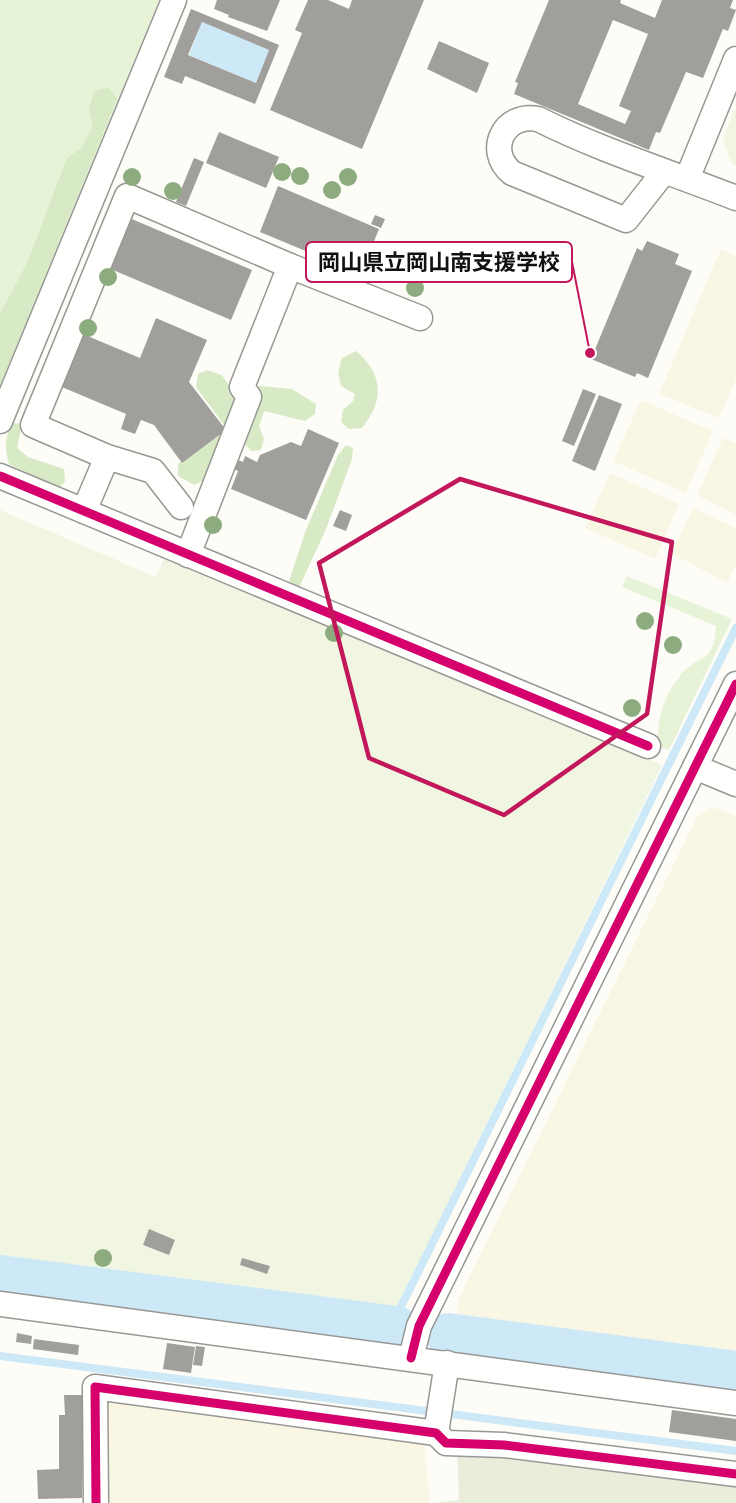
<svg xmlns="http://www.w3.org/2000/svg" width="736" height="1503" viewBox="0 0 736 1503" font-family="'Crimson Pro','Noto Sans JP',serif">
  <rect width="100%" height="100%" fill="#fdfcf7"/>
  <!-- farmland -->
  <g fill="#f9f7e4">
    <path d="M721 249 736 256V379L719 418 659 394Z"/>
    <path d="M641 400 713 431 686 493 613 461Z"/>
    <path d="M723 438 736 443V515L697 495Z"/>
    <path d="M610 473 679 504 655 559 585 528Z"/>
    <path d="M693 508 736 528V564L727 583 671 553Z"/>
    <path d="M710 808 719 809 736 816V1353L457 1314 459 1298 697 817Z"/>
    <path d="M111 1399 424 1441 430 1503H101L105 1402Z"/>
  </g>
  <!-- green -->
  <g fill="#e7f3d7">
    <path d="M0 0H159L0 391Z"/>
    <path d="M627 576 732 619 669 750 658 747C656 721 663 697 680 676 699 652 714 666 716 626L622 587Z"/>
  </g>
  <!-- forest -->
  <g fill="#d8eac5">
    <path d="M109 88 117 99 0 387V314L28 261 67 158 82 147 93 126 89 110 94 91Z"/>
    <path d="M356 351C383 374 385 400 362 428L349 429 341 422 343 410 353 401 355 394 341 386 338 373 342 358Z"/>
    <path d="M207 370 222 375 237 398 254 401 259 386 292 389 316 404 315 414 305 421 264 411 259 426 264 439 261 450 251 451 241 439 207 479 194 485 178 476V464L227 429 196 387 198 374Z"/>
    <path d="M12 423 22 424 17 448 28 457 64 469 65 481 59 488 9 464C4 448 5 438 12 423Z"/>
    <path d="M346 445 353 448 352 459 326 529 297 592 292 590 289 581 306 530 338 455Z"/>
  </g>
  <!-- cemetery -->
  <path fill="#e9eedb" d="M457 1449 736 1480V1503H434L459 1500Z"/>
  <!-- pitch -->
  <g fill="#f0f6e1">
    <path d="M736 107V166L732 164 723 138Z"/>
    <path d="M0 510 156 577 165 557 358 636 662 765 392 1318 0 1265Z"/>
  </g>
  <!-- water -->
  <path fill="#cde8f7" d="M202 22 269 50 256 83 189 55Z"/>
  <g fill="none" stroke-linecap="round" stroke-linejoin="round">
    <!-- stream -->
    <g stroke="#cde8f7" stroke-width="8">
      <path d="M391 1327 736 628"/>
      <path d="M0 1356 736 1451"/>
    </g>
    <!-- river -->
    <g stroke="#cde8f7" stroke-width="44">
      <path d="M0 1277 397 1328"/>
      <path d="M448 1335 736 1373"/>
    </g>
  </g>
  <!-- building -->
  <g fill="#a19f9c" fill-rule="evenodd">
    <path d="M217 0H280L267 31 228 17 229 15 214 9Z"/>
    <path d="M308 0H328L349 9 352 0H424L362 149 270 110 302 33 295 30Z"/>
    <path d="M549 0H621L620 3 655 18 662 0H733L730 8 736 10 728 31 723 29 703 78 686 72 660 133 656 132 649 150 514 94 518 83 515 82ZM613 20 648 34 619 106 631 111 625 124 578 104Z"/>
    <path d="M191 9 279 45 255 104 185 76 182 84 164 77ZM202 22 269 50 256 83 188 55Z"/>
    <path d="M439 41 489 63 477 93 427 69Z"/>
    <path d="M219 132 279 157 266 188 206 163Z"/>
    <path d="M194 158 204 162 186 206 176 202Z"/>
    <path d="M278 186 379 229 361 274 260 232Z"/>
    <path d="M375 215 385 219 381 228 371 224Z"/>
    <path d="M127 217 252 270 231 320 106 267Z"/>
    <path d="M647 241 679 254 675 264 692 271 648 378 637 373 635 377 591 359 637 248 642 251Z"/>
    <path d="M156 318 207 340 189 382 226 430 182 463 154 425 141 420 135 434 121 429 126 414 57 385 78 332 140 358Z"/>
    <path d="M583 389 596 394 574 446 562 441Z"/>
    <path d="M599 395 622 404 595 471 572 461Z"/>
    <path d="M308 429 339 443 306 520 231 489 238 471 228 466 232 457 243 462 245 456 257 462 260 455 291 442 301 446Z"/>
    <path d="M340 510 352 515 346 531 333 526Z"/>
    <path d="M149 1229 175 1240 169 1255 143 1245Z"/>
    <path d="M242 1258 270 1266 267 1274 240 1265Z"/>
    <path d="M17 1333 32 1336 31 1344 16 1342Z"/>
    <path d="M34 1339 79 1345 78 1355 33 1349Z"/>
    <path d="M167 1343 195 1347 191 1373 163 1369Z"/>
    <path d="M196 1346 205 1347 202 1366 193 1365Z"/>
    <path d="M64 1395H84L82 1498 38 1499 37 1470 59 1469V1415H65Z"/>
    <path d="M672 1410 736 1419V1441L669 1432Z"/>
  </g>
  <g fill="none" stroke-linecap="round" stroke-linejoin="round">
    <!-- minor casing -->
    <g stroke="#979795" stroke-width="27">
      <g id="minor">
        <path d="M663 173 626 220 512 173C485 151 504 112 538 119 602 151 670 172 736 198"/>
        <path d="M687 179 736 59"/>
        <path d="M0 421 174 0"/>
        <path d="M0 476 648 746"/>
        <path d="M181 507 153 471 107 457 33 425 127 196 290 266"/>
        <path d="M84 511 107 457"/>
        <path d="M188 555 249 397 242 387 290 266 420 318"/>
        <path d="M695 767 736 784"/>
        <path d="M0 1304 736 1403"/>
        <path d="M411 1358 419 1326 736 684"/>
        <path d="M436 1433 447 1363"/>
        <path d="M96 1503 95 1387 436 1433 446 1443 504 1445 736 1474"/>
      </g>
    </g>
    <!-- minor -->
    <use href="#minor" stroke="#fffffe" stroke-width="24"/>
    <!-- cycleway casing -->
    <g stroke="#fff" stroke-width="13">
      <g id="cycleway">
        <path d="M0 476 648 746"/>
        <path d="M411 1358 419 1326 736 684"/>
        <path d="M96 1503 95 1387 436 1433 446 1443 504 1445 736 1474"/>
      </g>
    </g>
    <!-- cycleway -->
    <use href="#cycleway" stroke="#d6006c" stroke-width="9"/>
  </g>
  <!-- trees -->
  <g fill="#8cac80">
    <circle cx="282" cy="172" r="9"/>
    <circle cx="300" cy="176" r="9"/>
    <circle cx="132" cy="177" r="9"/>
    <circle cx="348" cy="177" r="9"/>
    <circle cx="332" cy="190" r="9"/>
    <circle cx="173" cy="191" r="9"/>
    <circle cx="108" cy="277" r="9"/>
    <circle cx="415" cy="288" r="9"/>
    <circle cx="88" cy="328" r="9"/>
    <circle cx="213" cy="525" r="9"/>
    <circle cx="645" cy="621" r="9"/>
    <circle cx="334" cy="633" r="9"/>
    <circle cx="673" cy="645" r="9"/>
    <circle cx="632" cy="708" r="9"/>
    <circle cx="103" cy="1258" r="9"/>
  </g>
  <!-- marked area -->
  <path fill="none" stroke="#c2185b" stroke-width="4.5" stroke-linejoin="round" d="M460 479 672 542 647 714 504 815 369 758 319 563Z"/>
  <!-- callouts -->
  <path fill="none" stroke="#c2185b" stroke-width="2" d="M590 353L572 262"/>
  <circle fill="#c2185b" stroke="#fff" stroke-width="2" cx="590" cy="353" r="6"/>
  <rect fill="#fff" stroke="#c2185b" stroke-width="2" x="306" y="242" width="266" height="40" rx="6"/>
  <g font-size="22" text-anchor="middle" font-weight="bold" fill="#111">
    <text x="439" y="270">岡山県立岡山南支援学校</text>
  </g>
</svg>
